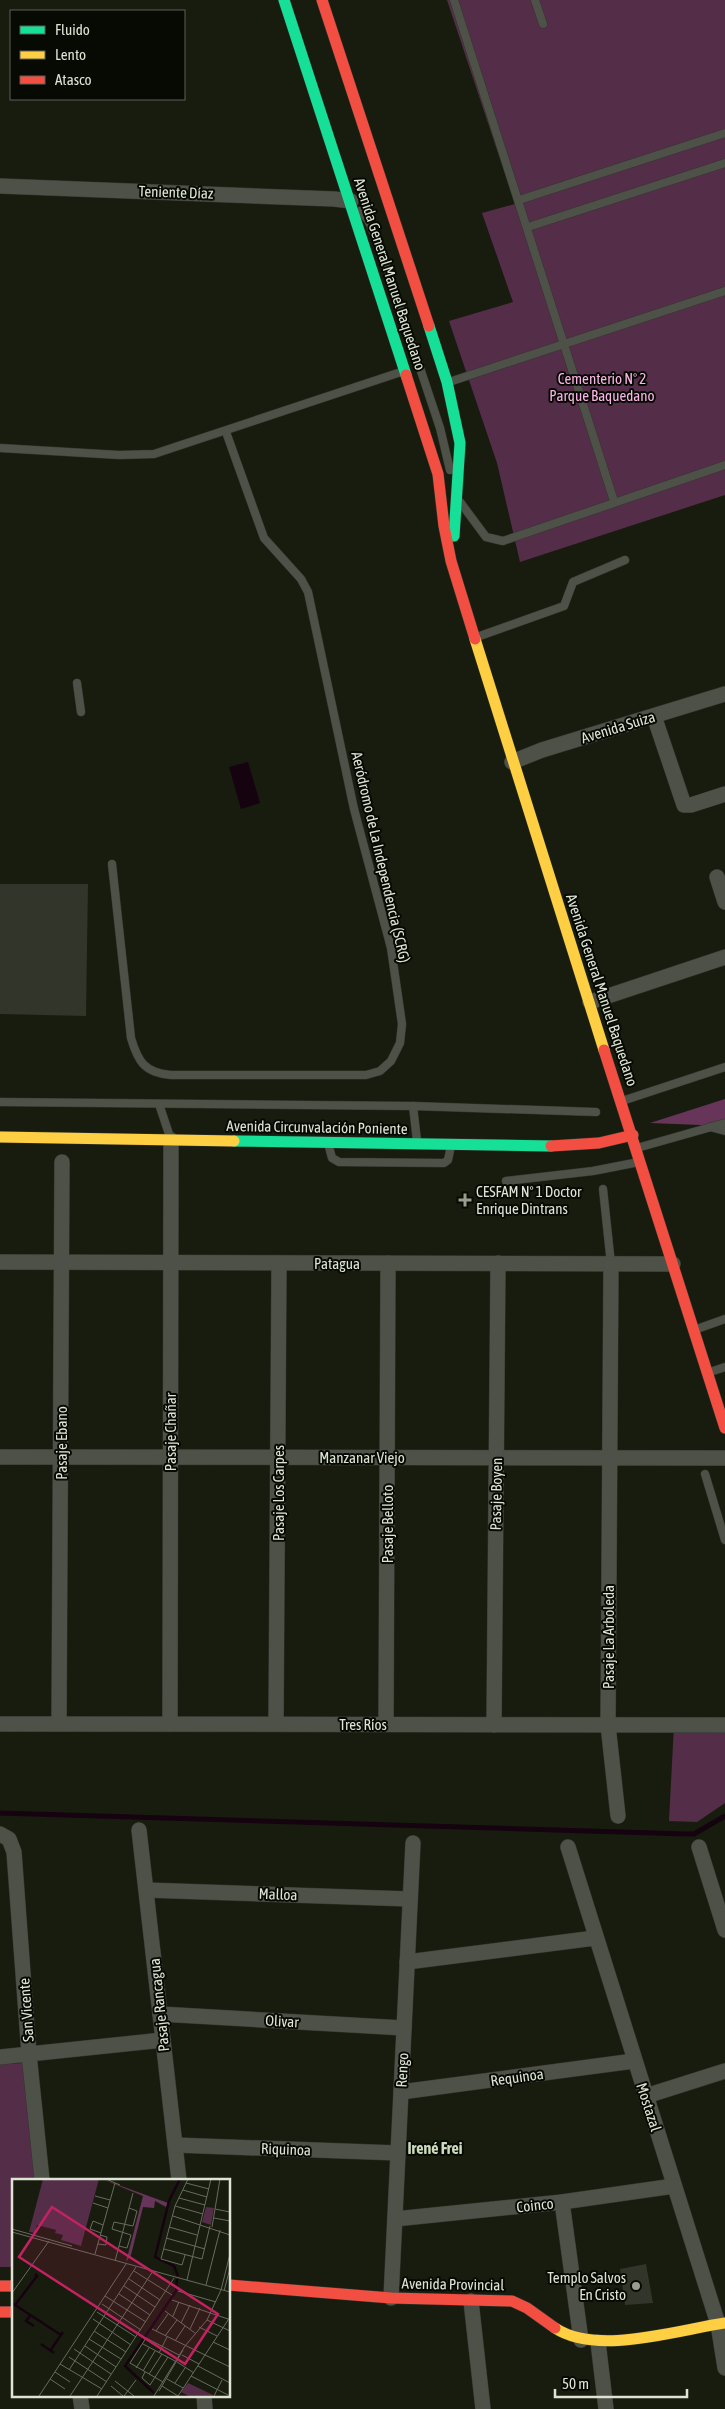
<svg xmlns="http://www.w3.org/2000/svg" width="725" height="2409" viewBox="0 0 725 2409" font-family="'Asap Condensed',sans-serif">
  <rect width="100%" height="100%" fill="#181c0f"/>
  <!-- green -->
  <g fill="#542d49">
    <path d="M447 0H725V495L520 562 497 463 449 321 513 302 482 213 515 204Z"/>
    <path d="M674 1725H725V1803L697 1822 669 1821Z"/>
    <path d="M23 2063 35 2180H14V2267H0V2064Z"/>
  </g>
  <!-- forest -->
  <path fill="#68355a" d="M725 1099V1126L650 1123Z"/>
  <!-- water -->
  <path fill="#150310" d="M248 762 260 803 241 809 229 767Z"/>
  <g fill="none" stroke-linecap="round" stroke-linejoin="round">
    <!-- stream -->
    <path stroke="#150310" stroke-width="5" d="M0 1813 686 1834H694L725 1816"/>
  </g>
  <!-- building -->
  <g fill="#31352a">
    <path d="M0 884H88L86 1016 0 1014Z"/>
    <path d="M646 2264 653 2303 625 2305 620 2269Z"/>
  </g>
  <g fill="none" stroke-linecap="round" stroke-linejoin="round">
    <!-- lane casing -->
    <g stroke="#33362e" stroke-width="9">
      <g id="lane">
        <path d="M454 0 614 501"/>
        <path d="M535 0 543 24"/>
        <path d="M519 200 725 133"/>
        <path d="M360 211 368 220 380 248 440 428 450 470"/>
        <path d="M528 227 725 163"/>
        <path d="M449 382 725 291"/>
        <path d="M0 448 119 455 154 454 404 371"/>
        <path d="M460 502 486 537 503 541 725 465"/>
        <path d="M477 637 564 606 573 582 625 560"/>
        <path d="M77 683 81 712"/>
        <path d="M112 864 131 1038C138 1062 145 1073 171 1075H366L380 1071 391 1061 400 1043 402 1024 391 948 354 809 308 592 301 579 264 538 226 432"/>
        <path d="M622 1101 725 1067"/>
        <path d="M0 1102 413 1106"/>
        <path d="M159 1104 170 1137"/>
        <path d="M710 1127 725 1131"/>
        <path d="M417 1141 413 1106 596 1112"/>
        <path d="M328 1143 332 1158 339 1162 444 1163 448 1160 451 1146"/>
        <path d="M637 1148 725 1123"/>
        <path d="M506 1181 593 1171 639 1162"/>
        <path d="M603 1189 611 1264"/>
        <path d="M694 1330 725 1319"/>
        <path d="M710 1372 725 1367"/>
        <path d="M705 1474 725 1540"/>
      </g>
    </g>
    <!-- street casing -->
    <g stroke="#33362e" stroke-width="16">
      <g id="street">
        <path d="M0 186 334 199 351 201"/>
        <path d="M654 716 684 805H691L725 794"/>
        <path d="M512 762 542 750 725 694"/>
        <path d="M717 877 725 902"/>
        <path d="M590 1002 725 957"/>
        <path d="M0 1262 673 1264"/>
        <path d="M611 1264 608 1725 618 1816"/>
        <path d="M0 1457 725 1458"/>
        <path d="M0 1724 725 1725"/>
        <path d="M59 1724 62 1162"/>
        <path d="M170 1724 171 1140"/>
        <path d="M276 1724 279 1263"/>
        <path d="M386 1724 388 1263"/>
        <path d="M494 1725 498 1263"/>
        <path d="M139 1830 179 2180"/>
        <path d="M0 1834 9 1839 14 1852 29 2054 42 2180"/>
        <path d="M568 1847 718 2324 725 2368"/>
        <path d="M699 1847 725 1930"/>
        <path d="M146 1890 410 1899"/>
        <path d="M407 1962 595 1938"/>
        <path d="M160 2014 404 2028"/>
        <path d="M0 2057 163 2040"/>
        <path d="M401 2092 634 2061"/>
        <path d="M646 2096 725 2071"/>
        <path d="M175 2145 398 2153"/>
        <path d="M562 2202 581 2340"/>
        <path d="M395 2219 562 2202 674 2186"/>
        <path d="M391 2298 413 1843"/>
        <path d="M471 2301 483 2409"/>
        <path d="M598 2342 606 2409"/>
        <path d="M80 2395 82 2409"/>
        <path d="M204 2395 205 2409"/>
      </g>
    </g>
    <!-- fast casing -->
    <g stroke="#33362e" stroke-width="12">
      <g id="fast">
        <path d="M284 0 406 375"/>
        <path d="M429 326 447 382 460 443 454 536"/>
        <path d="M234 1141 551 1146"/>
      </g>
    </g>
    <!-- slow casing -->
    <g stroke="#33362e" stroke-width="12">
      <g id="slow">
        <path d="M475 639 604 1050"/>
        <path d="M0 1137 234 1141"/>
        <path d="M555 2328C597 2356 677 2330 725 2323"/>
      </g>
    </g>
    <!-- jam casing -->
    <g stroke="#33362e" stroke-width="12">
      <g id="jam">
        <path d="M322 0 429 326"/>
        <path d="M406 375 438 474 444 526 451 561 475 639"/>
        <path d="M604 1050 725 1428"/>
        <path d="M551 1146 599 1143 633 1135"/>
        <path d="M229 2285 391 2298 512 2301 527 2308 555 2328"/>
        <path d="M0 2286H14"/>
        <path d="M0 2312H14"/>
      </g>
    </g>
    <!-- lane -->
    <use href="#lane" stroke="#4d5147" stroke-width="8"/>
    <!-- street -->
    <use href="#street" stroke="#4d5147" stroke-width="15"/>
    <!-- fast -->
    <use href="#fast" stroke="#16e098" stroke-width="11"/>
    <!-- slow -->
    <use href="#slow" stroke="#ffcf43" stroke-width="11"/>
    <!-- jam -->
    <use href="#jam" stroke="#f24e42" stroke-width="11"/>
  </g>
  <!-- markers -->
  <g fill="#989e8f" stroke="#060a03" stroke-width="2">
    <path d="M462.5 1192.5h5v5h5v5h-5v5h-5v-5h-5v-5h5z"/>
    <circle cx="636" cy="2286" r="5"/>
  </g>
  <g text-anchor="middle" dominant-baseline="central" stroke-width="4" stroke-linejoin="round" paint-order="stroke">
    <!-- street labels -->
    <g font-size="15" fill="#dde4d4" stroke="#060a03">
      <text transform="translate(176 192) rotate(2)">Teniente Díaz</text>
      <text transform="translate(390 274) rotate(72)">Avenida General Manuel Baquedano</text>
      <text transform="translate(618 727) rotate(-17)">Avenida Suiza</text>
      <text transform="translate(381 857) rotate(77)">Aeródromo de La Independencia (SCRG)</text>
      <text transform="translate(602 990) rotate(72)">Avenida General Manuel Baquedano</text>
      <text transform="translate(317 1127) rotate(1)">Avenida Circunvalación Poniente</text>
      <text x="337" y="1263">Patagua</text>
      <text transform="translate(170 1432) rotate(-90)">Pasaje Chañar</text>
      <text transform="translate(61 1443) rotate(-90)">Pasaje Ebano</text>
      <text x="362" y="1457">Manzanar Viejo</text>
      <text transform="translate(278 1493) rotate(-90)">Pasaje Los Carpes</text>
      <text transform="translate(496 1494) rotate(-89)">Pasaje Boyen</text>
      <text transform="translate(387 1524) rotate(-90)">Pasaje Belloto</text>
      <text transform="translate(608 1637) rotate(-90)">Pasaje La Arboleda</text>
      <text x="363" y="1724">Tres Ríos</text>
      <text transform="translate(278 1894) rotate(2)">Malloa</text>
      <text transform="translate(159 2005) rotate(-96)">Pasaje Rancagua</text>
      <text transform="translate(26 2010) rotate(-94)">San Vicente</text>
      <text transform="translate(282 2021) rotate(3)">Olivar</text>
      <text transform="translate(402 2070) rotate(-87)">Rengo</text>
      <text transform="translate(517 2077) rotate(-8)">Requinoa</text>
      <text transform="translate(649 2107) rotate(72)">Mostazal</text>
      <text transform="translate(286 2149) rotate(2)">Riquinoa</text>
      <text transform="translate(535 2205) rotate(-6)">Coinco</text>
      <text transform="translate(453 2284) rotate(1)">Avenida Provincial</text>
    </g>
    <!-- park labels -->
    <g font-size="15" fill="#fbb4e8" stroke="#060a03">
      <text x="602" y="378">Cementerio N° 2<tspan x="602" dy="17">Parque Baquedano</tspan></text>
    </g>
    <!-- poi labels -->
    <g font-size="15" fill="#dde4d4" stroke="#060a03" text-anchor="start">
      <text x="476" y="1191">CESFAM N° 1 Doctor<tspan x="476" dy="17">Enrique Dintrans</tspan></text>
      <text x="626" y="2277" text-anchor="end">Templo Salvos<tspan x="626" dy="17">En Cristo</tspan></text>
    </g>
    <!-- neighbourhood labels -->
    <g font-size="16" font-weight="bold" fill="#ccdabb" stroke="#060a03">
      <text x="435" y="2148">Irené Frei</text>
    </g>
  </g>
  <!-- overview -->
  <g transform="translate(12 2179)">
    <rect width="218" height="218" fill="#181c0f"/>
    <path d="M31 0H87L69 67 49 61 51 56 43 54 44 51 25 46 23 54 17 53ZM194 28 202 29 199 46 190 43ZM176 204 201 216 200 217H177L169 213Z" fill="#542d49"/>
    <path d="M90 0 156 24 154 28 143 22 142 29 131 28 119 76 114 83 131 17Z" fill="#68355a"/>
    <path fill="none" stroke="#150310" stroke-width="2.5" d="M166 97 162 87 143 78 157 22 168 0M0 124 49 156M3 126 25 97 23 95M18 137 14 142 22 147M29 165 42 174M38 172 51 153M142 214 113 187 164 112 165 100"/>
    <path fill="none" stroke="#676c5e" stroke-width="1" d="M94 0 108 6M174 4 197 10M171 11 195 18M83 17 98 21M167 19 193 26M81 24 96 29M163 27 191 35M203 30 218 33M161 37 218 56M202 39 218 42M157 48 185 56M200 48 208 0M0 50 60 67M0 53 218 113M89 54 78 50 81 42 91 46M154 59 193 70M86 65 94 66 95 58 88 56M107 67 115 69 119 56 100 50 102 43 121 47 125 32 117 29M152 70 190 80 198 47M83 75 103 4M173 76 170 86 149 80 163 27 176 0M103 82 121 14M122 92 160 116M117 100 148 121M175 101 199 0M194 106 208 51M112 107 143 128M166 112 204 123M212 112 218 89M0 114 37 62M107 115 138 136M93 117 134 143M160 121 216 140M90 125 129 151M153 132 183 154M85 133 124 158M161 137 167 123M81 140 119 166M195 141 218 152M169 144 178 126M187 148 205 157M140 150 193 176M178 150 188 129M82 152 114 173M144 152 156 135M153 157 165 141M77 160 109 180M163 162 173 147M201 163 218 171M131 165 163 182M73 167 104 188M62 170 99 195M147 174 155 158M170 176 187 185M193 176 218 188M57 178 95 203M165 183 182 194M48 185 90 210M186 187 218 204M124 189 137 169M57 191 124 88M131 192 143 172M43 193 58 203M133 193 130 199 138 206 156 178M137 195 150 175M179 197 218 217M38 200 53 210M155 200 171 209M103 202 122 217M151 203 118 184 134 159 167 176M163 204 173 189M99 207 111 217M150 207 166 217 218 138M147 212 171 171M27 217 114 85M58 217 141 92M85 217 162 99M112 217 124 201M142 217 173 167 195 141 209 111 218 75M202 217 210 201"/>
    <path fill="#c32261" fill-opacity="0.15" stroke="#c32261" stroke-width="2.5" d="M40 28 206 135 173 185 7 78Z"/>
    <rect width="218" height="218" fill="none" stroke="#dde4d4" stroke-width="2.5"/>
  </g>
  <!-- legend -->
  <rect x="10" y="10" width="175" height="90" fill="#060a03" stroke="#5c6157"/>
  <rect x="20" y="26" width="25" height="8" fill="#16e098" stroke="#5c6157"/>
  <text x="55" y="35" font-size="15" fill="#dde4d4">Fluido</text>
  <rect x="20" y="51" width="25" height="8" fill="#ffcf43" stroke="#5c6157"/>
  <text x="55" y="60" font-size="15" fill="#dde4d4">Lento</text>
  <rect x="20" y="76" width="25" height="8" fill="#f24e42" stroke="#5c6157"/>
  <text x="55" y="85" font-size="15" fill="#dde4d4">Atasco</text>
  <!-- scale -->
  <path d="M555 2389v8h132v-8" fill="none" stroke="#dde4d4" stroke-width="2.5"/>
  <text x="562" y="2389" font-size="15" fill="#dde4d4" stroke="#060a03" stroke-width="4" paint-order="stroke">50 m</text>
</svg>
